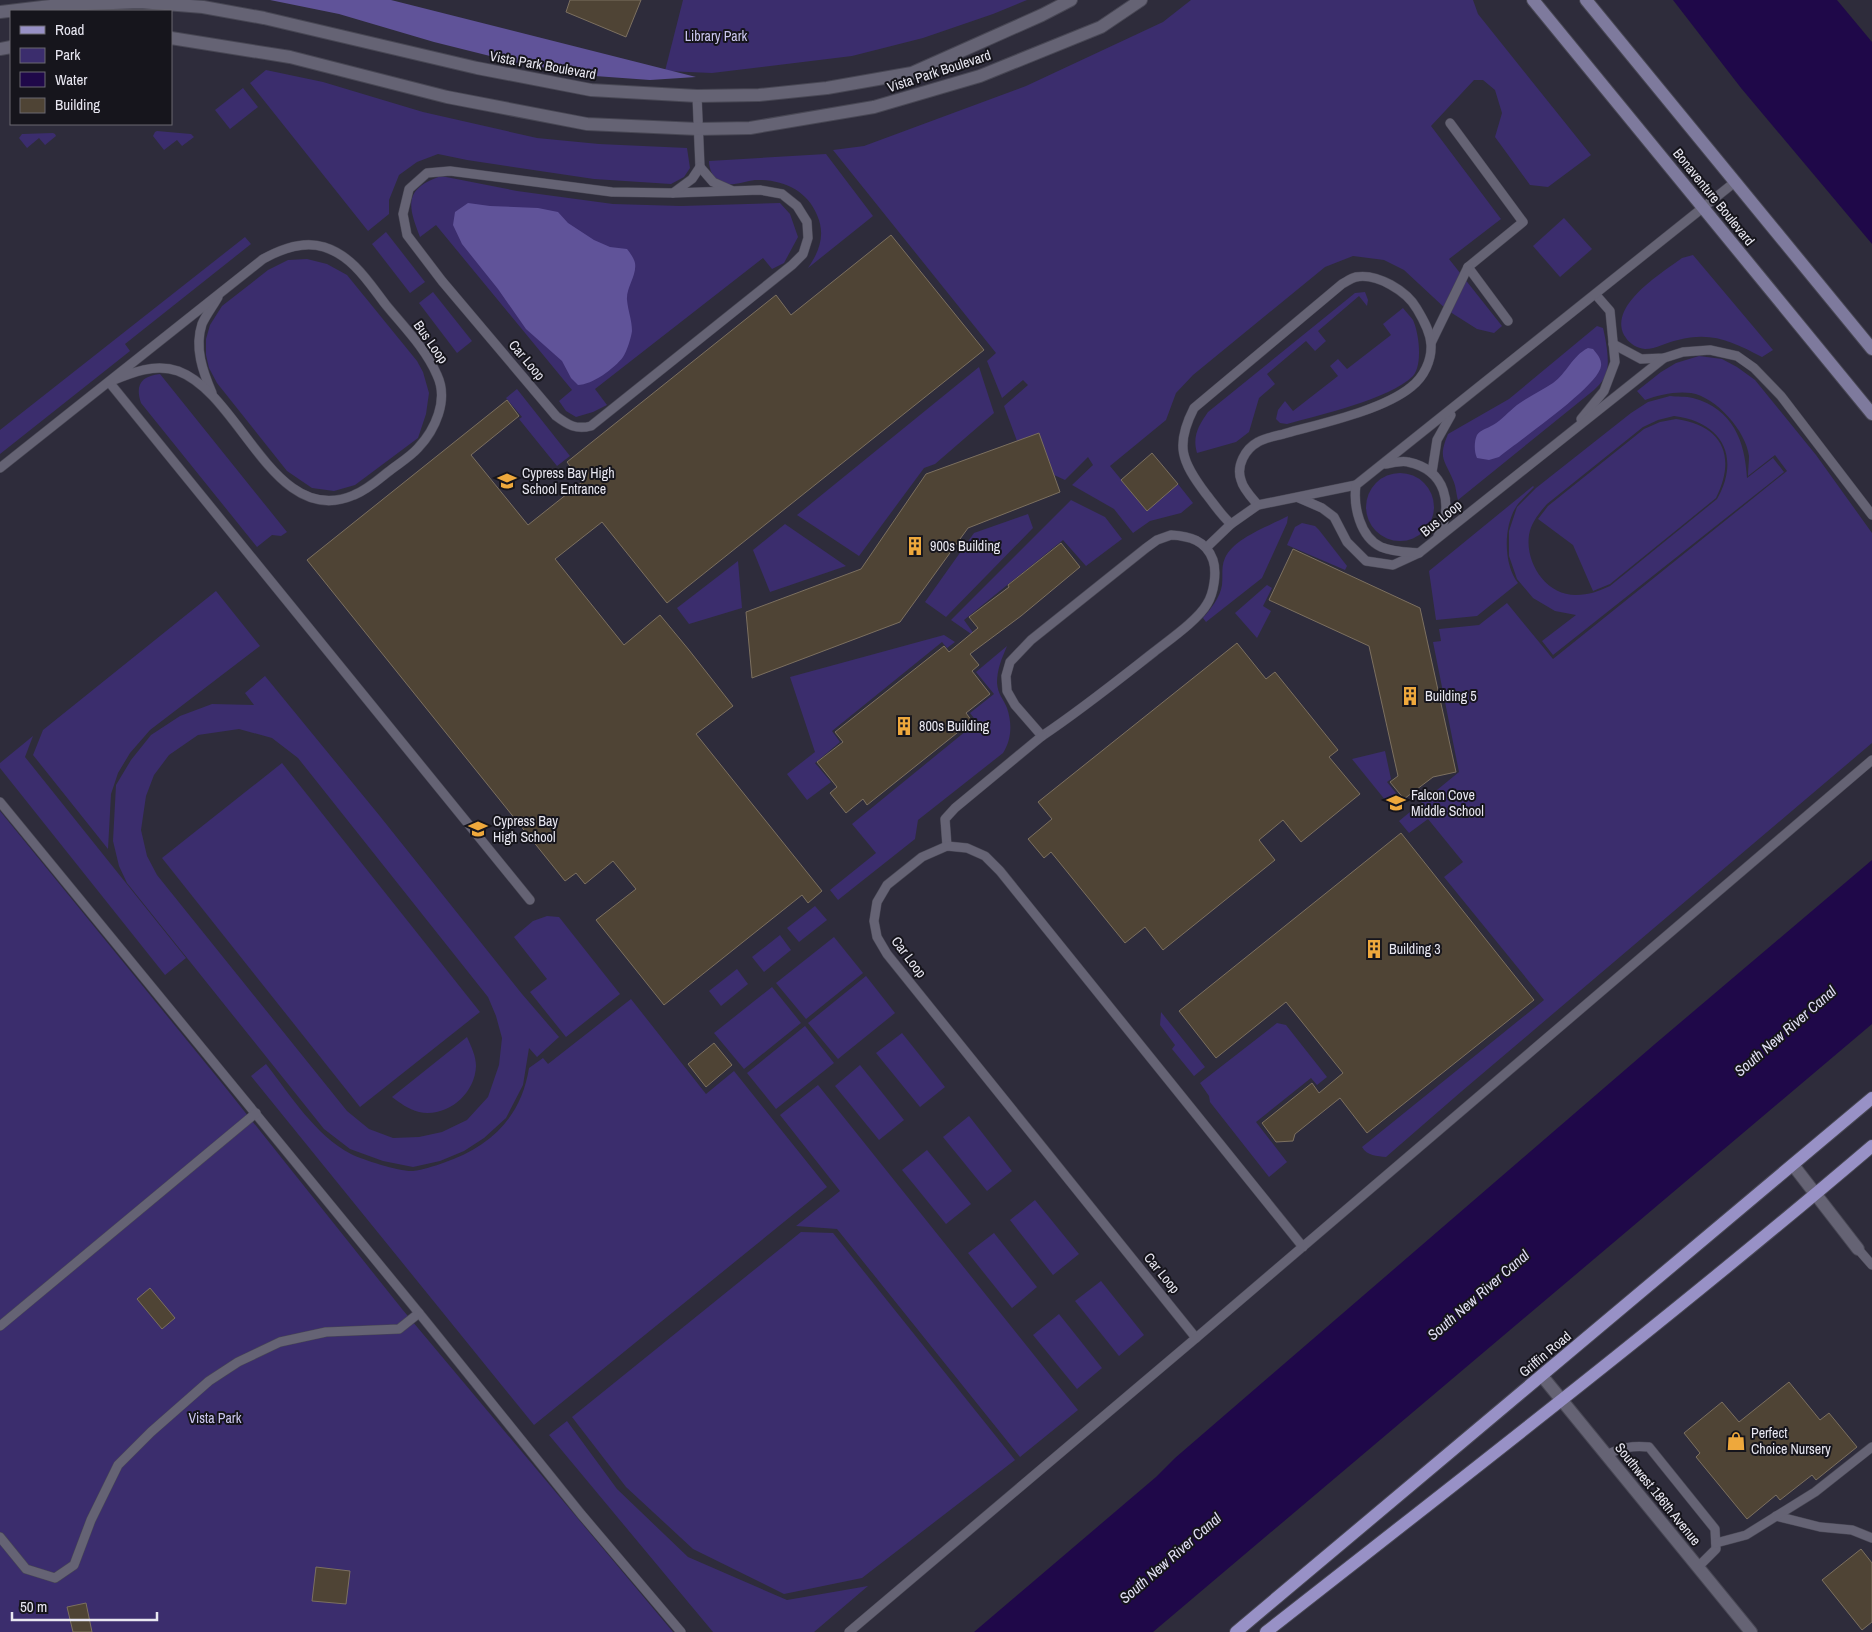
<svg xmlns="http://www.w3.org/2000/svg" width="1872" height="1632" viewBox="0 0 1872 1632" font-family="'Archivo Narrow',sans-serif">
  <rect width="100%" height="100%" fill="#2e2c3b"/>
  <!-- green -->
  <g fill="#3b2d6d" fill-rule="evenodd">
    <path d="M683 0H1027L993 14 923 38 852 56 712 73 665 71Z"/>
    <path d="M1191 0H1473L1478 14 1591 155 1548 187 1530 185 1495 137 1502 113 1495 90 1483 80H1474L1431 126 1501 219 1449 259 1502 326 1494 333 1477 329 1447 310 1404 270 1384 260 1353 256 1325 267 1193 375 1176 393 1166 420 1110 466 1147 511 1178 484 1193 503 1181 513 1150 521 1133 533 1114 509 1072 485 1093 465 1088 457 1065 480 1054 475 1039 433 1017 441 1004 406 1028 385 1023 380 1002 398 987 361 996 353 833 150 864 146 1026 86 1163 22Z"/>
    <path d="M266 70 323 82 423 112 537 138 599 144 687 148 690 168 684 177 671 184 594 179 467 160 438 154 417 162 399 175 389 200V214L368 231 250 83Z"/>
    <path d="M243 88 258 107 230 129 215 110Z"/>
    <path d="M157 131 191 134 194 137 182 146 177 140 164 150 153 136 155 132Z"/>
    <path d="M53 133 55 134 56 136 45 145 39 138 27 148 19 138 22 134Z"/>
    <path d="M826 154 873 216 808 268C819 252 826 235 817 215 807 190 782 179 755 180 745 181 732 187 721 183 713 179 709 169 709 161Z"/>
    <path d="M441 176 517 191 613 204 681 206 780 203 790 214 798 237 784 263 772 269 763 258 595 389 607 405 593 412 576 417 566 411 559 401 572 390 436 225 420 237C408 206 403 189 441 176Z"/>
    <path d="M1564 218 1592 249 1560 277 1533 246Z"/>
    <path d="M386 232 425 282 410 293 372 244Z"/>
    <path d="M245 237 251 244 125 344 130 351 0 454V430Z"/>
    <path d="M1693 255 1773 350 1762 357C1733 342 1712 331 1678 340 1667 342 1656 349 1645 349 1637 348 1630 344 1626 338 1605 307 1662 273 1682 258Z"/>
    <path d="M307 259 327 264 347 275 417 361 423 372 429 393 426 414 418 438 355 485 334 491 312 488 287 471 217 383 209 368 206 355V339L210 325 222 306 268 270 288 260Z"/>
    <path d="M433 292 472 341 457 353 419 303Z"/>
    <path d="M1365 292 1368 300 1367 306 1359 296 1318 331 1326 341 1315 351 1306 341 1267 374 1275 384 1259 398 1249 432 1236 442 1197 453C1192 436 1199 425 1208 412L1355 293Z"/>
    <path d="M1403 308C1406 312 1410 316 1413 320 1419 333 1423 365 1413 376 1390 399 1319 415 1287 424L1280 423 1276 419 1278 410 1285 401 1293 411 1338 376 1330 366 1338 359 1347 369 1391 335 1383 324Z"/>
    <path d="M1597 326 1603 328C1606 340 1611 366 1605 377 1602 382 1598 386 1594 390L1458 500C1456 493 1456 486 1453 480 1444 459 1438 458 1448 434L1509 399Z"/>
    <path d="M1699 356 1722 359 1737 367 1755 380 1816 455 1872 533V743L1462 1091 1386 1157C1377 1156 1367 1156 1362 1147L1544 1000 1444 877 1463 862 1428 819 1409 833 1399 821 1459 772 1433 642 1441 641 1439 629 1479 625 1507 603 1553 659 1787 471 1775 455 1748 476C1748 469 1749 462 1749 456 1746 431 1716 397 1691 393 1675 391 1659 395 1645 400L1637 391 1661 372 1676 363Z"/>
    <path d="M979 367 994 413 935 464 924 468 859 556 797 515Z"/>
    <path d="M160 374 287 532 281 536 272 535 257 547 141 403C135 385 141 376 160 374Z"/>
    <path d="M517 389 570 456 557 466 519 419 522 417 506 398Z"/>
    <path d="M1670 396C1677 397 1686 396 1693 398 1733 409 1745 441 1747 478L1773 458 1784 472 1553 655 1542 641 1576 615 1555 611 1533 598 1517 579 1509 556V531L1517 507 1536 488 1631 413 1648 402ZM1674 416C1722 422 1741 457 1717 499L1610 586C1599 591 1589 595 1576 595 1546 595 1525 563 1529 535 1531 523 1539 513 1547 504L1643 427 1658 420Z"/>
    <path d="M1676 419C1722 425 1737 456 1716 498L1610 584 1593 591 1573 545 1538 519 1548 506 1644 429 1660 422Z"/>
    <circle cx="1400" cy="507" r="34"/>
    <path d="M1533 486 1534 487C1529 493 1523 498 1518 504 1503 524 1503 564 1518 583L1477 616 1436 620 1429 571Z"/>
    <path d="M1071 500 1105 517 1122 539 1086 566 1063 540 964 620 977 638 951 620Z"/>
    <path d="M1028 514 1033 528 946 617 925 602 974 533Z"/>
    <path d="M1288 516 1287 523 1262 578 1206 622 1203 618C1211 608 1220 598 1222 585 1223 576 1221 566 1225 558 1234 538 1269 526 1288 516Z"/>
    <path d="M1302 523 1315 526 1319 530 1347 566 1345 570 1287 545 1295 527Z"/>
    <path d="M785 524 846 566 770 592 753 550Z"/>
    <path d="M738 561 742 608 689 624 677 608Z"/>
    <path d="M1267 585 1272 588 1263 606 1271 611 1257 638 1235 613Z"/>
    <path d="M216 591 260 646 150 730 130 753 118 773 111 794 108 849 33 755 43 730Z"/>
    <path d="M944 635 955 642 947 648 942 642 832 731 840 742 815 763 831 782 807 800 787 774 815 752 790 677Z"/>
    <path d="M1007 646C1002 658 997 669 997 683 998 695 1003 698 1007 708 1012 723 1012 739 1003 753L918 820 915 839 838 900 830 890 876 853 852 824 977 722 970 713 994 694 976 672Z"/>
    <path d="M265 676 379 815 522 994 559 1037 537 1057 529 1048 523 1085 506 1118 484 1138 464 1151 440 1161 413 1167 383 1161 350 1149 324 1129 127 883 119 866 113 841 116 785 131 760 151 735 180 716 212 704 254 705 245 693ZM239 729 272 738 298 758 488 997 496 1016 502 1038 499 1065 488 1097 467 1120 442 1132 419 1137 393 1138 369 1129 347 1111 157 875 147 856 141 830 146 796 154 775 169 755 198 735Z"/>
    <path d="M33 736 25 757 186 958 165 975 0 768V763Z"/>
    <path d="M1385 751 1391 779 1387 782 1400 798 1390 806 1352 759Z"/>
    <path d="M282 763 480 1012 360 1107 162 858Z"/>
    <path d="M0 811 225 1087 402 1309 673 1632H0Z"/>
    <path d="M815 906 827 920 799 942 787 928Z"/>
    <path d="M547 916 559 917 620 994 566 1037 530 992 547 979 514 937 533 921Z"/>
    <path d="M780 935 791 950 764 972 752 957Z"/>
    <path d="M834 937 863 973 806 1019 776 983Z"/>
    <path d="M737 969 748 984 721 1006 709 991Z"/>
    <path d="M866 976 895 1013 838 1059 808 1023Z"/>
    <path d="M772 987 801 1023 744 1069 714 1033Z"/>
    <path d="M631 999 706 1094 734 1071 827 1187 534 1425 251 1076 266 1064C291 1096 315 1135 351 1154 363 1160 401 1172 413 1171 423 1170 434 1166 443 1163 490 1147 521 1118 529 1068L543 1058 548 1064Z"/>
    <path d="M1161 1012 1205 1067 1194 1076 1172 1049 1175 1045 1160 1025Z"/>
    <path d="M1277 1023 1286 1025 1327 1077 1317 1085 1311 1078 1256 1122 1287 1162 1269 1177 1210 1102 1209 1096 1200 1083Z"/>
    <path d="M805 1026 834 1063 776 1109 747 1073Z"/>
    <path d="M902 1033 945 1087 920 1107 876 1053Z"/>
    <path d="M467 1037C471 1046 476 1056 476 1066 475 1095 446 1118 419 1112 408 1109 400 1103 392 1097Z"/>
    <path d="M860 1065 904 1120 879 1140 835 1086Z"/>
    <path d="M818 1085 1078 1410 1020 1457 837 1229 796 1226 840 1191 780 1115Z"/>
    <path d="M969 1116 1012 1171 987 1191 943 1137Z"/>
    <path d="M927 1150 971 1204 946 1224 902 1170Z"/>
    <path d="M1035 1200 1079 1254 1053 1275 1010 1220Z"/>
    <path d="M801 1232 833 1233 1015 1460 862 1578 784 1594 693 1549 626 1487 572 1417Z"/>
    <path d="M994 1233 1037 1287 1012 1308 968 1253Z"/>
    <path d="M1101 1281 1144 1335 1119 1356 1075 1301Z"/>
    <path d="M1059 1314 1102 1368 1077 1389 1033 1335Z"/>
    <path d="M567 1421 617 1489 688 1557 787 1600 868 1586 814 1632H713L549 1435Z"/>
  </g>
  <!-- forest -->
  <g fill="#605399">
    <path d="M270 0H391L696 77 650 80 595 76 522 64 434 42 339 14Z"/>
    <path d="M468 203 490 206 538 208 558 212 568 223 594 240 610 247 627 249C630 253 634 258 635 263 637 276 626 287 627 300 628 311 632 320 632 331 631 338 627 351 623 357 615 368 592 385 578 385L571 378 562 361 526 329 498 289 462 244 453 225 455 212Z"/>
    <path d="M1588 348 1593 349C1597 354 1602 359 1601 366 1599 386 1517 442 1499 457L1489 460 1477 458C1474 452 1474 441 1477 435 1480 430 1488 428 1493 425 1502 420 1508 412 1517 405 1528 397 1541 391 1553 383 1567 373 1572 356 1588 348Z"/>
  </g>
  <!-- water -->
  <g fill="#1f0849">
    <path d="M1673 0H1837L1872 42V244L1741 88Z"/>
    <path d="M1872 860V1024L1153 1632H974L1156 1477 1175 1458 1655 1044Z"/>
  </g>
  <!-- building -->
  <g fill="#4f4435" stroke="#7c7060">
    <path d="M570 0H641L626 37 566 12Z"/>
    <path d="M891 235 984 350 667 603 602 522 555 559 624 645 660 615 689 650 733 706 696 734 822 891 808 903 802 895 664 1005 596 920 636 889 613 861 585 884 576 873 565 881 307 560 507 400 519 416 471 455 528 525 582 482 567 462 776 295 791 315Z"/>
    <path d="M1039 433 1060 492 968 528 900 622 752 678 746 612 861 569 926 474Z"/>
    <path d="M1152 453 1178 484 1147 511 1121 480Z"/>
    <path d="M1061 543 1080 567 1021 616 970 654 979 665 972 671 990 694 966 713 972 721 867 805 863 799 846 813 830 793 837 787 817 762 843 742 835 732 944 646 949 652 978 628 969 617 1009 587 1008 585Z"/>
    <path d="M1293 549 1420 608 1456 772 1433 777 1404 799 1390 782 1398 776 1369 646 1269 600Z"/>
    <path d="M1237 643 1266 679 1275 672 1338 750 1329 757 1360 794 1301 842 1283 820 1259 840 1275 860 1163 950 1145 927 1125 943 1051 852 1044 858 1028 839 1052 819 1038 802Z"/>
    <path d="M1401 833 1534 1000 1367 1133 1340 1098 1295 1134 1293 1141 1276 1142 1262 1123 1312 1083 1319 1093 1343 1073 1286 1002 1216 1058 1179 1011Z"/>
    <path d="M714 1043 732 1065 706 1087 688 1064Z"/>
    <path d="M150 1288 175 1318 162 1329 137 1299Z"/>
    <path d="M1789 1382 1820 1420 1829 1413 1857 1447 1816 1480 1812 1475 1780 1500 1776 1495 1747 1519 1696 1457 1700 1453 1684 1433 1722 1402 1739 1422Z"/>
    <path d="M1861 1549 1872 1563V1622L1862 1630 1822 1580Z"/>
    <path d="M316 1567 350 1571 346 1604 312 1601Z"/>
    <path d="M86 1603 92 1632H73L67 1607Z"/>
  </g>
  <g fill="none" stroke-linecap="round" stroke-linejoin="round">
    <!-- service casing -->
    <g stroke="#484754" stroke-width="10">
      <g id="service">
        <path d="M697 96 700 167"/>
        <path d="M1450 123 1523 222 1468 267 1508 321"/>
        <path d="M700 167 713 182 731 190"/>
        <path d="M450 171 612 192 673 193 760 190 782 194 797 206 807 222 808 238 803 254 792 265 591 426C576 430 568 425 556 416L442 281 407 235 403 214 409 189 427 173Z"/>
        <path d="M673 193 692 179 700 167"/>
        <path d="M1431 343 1468 267"/>
        <path d="M1613 344 1641 359 1664 358 1683 352 1710 350 1737 356 1754 368 1781 396 1872 515"/>
        <path d="M109 382 530 900"/>
        <path d="M212 393C203 372 194 348 202 324 206 315 213 306 218 297"/>
        <path d="M1581 419 1604 391 1615 362 1610 311 1596 295"/>
        <path d="M1385 464C1392 463 1402 460 1408 462 1446 470 1454 505 1438 536"/>
        <path d="M0 468 263 259C281 249 303 240 324 247 353 256 369 283 386 305 404 327 426 349 437 375 449 400 435 430 418 448 410 457 398 464 388 472 378 480 367 490 354 495 274 530 241 394 178 371 154 363 131 373 109 382"/>
        <path d="M1432 472 1437 440 1451 415"/>
        <path d="M1299 498 1322 508 1334 517 1347 542 1366 561 1393 565 1419 553 1664 358"/>
        <path d="M1231 524C1221 515 1214 504 1206 494 1181 461 1175 445 1194 408L1342 284C1346 282 1351 278 1356 277 1377 273 1407 291 1417 309 1423 319 1430 331 1431 344 1432 360 1424 377 1411 387 1383 410 1323 423 1287 433 1278 436 1266 437 1258 442 1245 449 1236 466 1241 480 1243 489 1252 498 1258 505"/>
        <path d="M1171 535C1189 536 1206 540 1213 560 1217 572 1214 593 1207 604 1198 620 1169 640 1154 652 1117 681 1081 710 1042 736L1015 705 1007 691 1006 676 1010 662 1031 640 1146 548 1157 540Z"/>
        <path d="M1207 547 1231 524 1258 505 1356 485"/>
        <path d="M1419 553C1406 552 1393 552 1381 547 1360 537 1353 506 1356 485L1735 182"/>
        <path d="M0 802 419 1313 581 1514 681 1632"/>
        <path d="M947 846 945 819 955 808 1042 736"/>
        <path d="M1303 1247 1000 871 985 856 967 848 947 846 922 857 887 885 877 902 874 921 877 937 887 954 1196 1338C1422 1146 1646 952 1872 760"/>
        <path d="M1858 1249 1872 1265"/>
        <path d="M0 1326 256 1113"/>
        <path d="M1606 1455C1621 1448 1632 1445 1649 1447L1715 1529 1716 1549 1698 1567"/>
        <path d="M1776 1516 1820 1527 1852 1530 1872 1538"/>
        <path d="M0 1537 26 1569 55 1578 74 1565 91 1520 118 1465 151 1432 209 1381 238 1362 280 1342 326 1332 399 1329 419 1313"/>
        <path d="M1716 1543 1746 1535 1815 1492 1872 1447"/>
        <path d="M849 1632 1196 1338"/>
      </g>
    </g>
    <!-- minor casing -->
    <g stroke="#484754" stroke-width="14">
      <g id="minor">
        <path d="M0 12 59 5 140 2 203 7 264 18 477 68 591 90 697 96 759 95 827 88 912 73 1042 15 1071 0"/>
        <path d="M171 38 290 57 447 97 587 124 698 129 750 128 874 107 980 76 1101 27 1141 0"/>
        <path d="M0 49 11 47"/>
        <path d="M1793 1165 1858 1249"/>
        <path d="M1542 1376 1751 1632"/>
      </g>
    </g>
    <!-- secondary casing -->
    <g stroke="#484754" stroke-width="14">
      <g id="secondary">
        <path d="M1533 0 1872 414"/>
        <path d="M1586 0 1872 349"/>
      </g>
    </g>
    <!-- primary casing -->
    <g stroke="#484754" stroke-width="14">
      <g id="primary">
        <path d="M1236 1632 1872 1098"/>
        <path d="M1266 1632C1470 1472 1675 1314 1872 1146"/>
      </g>
    </g>
    <!-- service -->
    <use href="#service" stroke="#656374" stroke-width="9"/>
    <!-- minor -->
    <use href="#minor" stroke="#656374" stroke-width="12"/>
    <!-- secondary -->
    <use href="#secondary" stroke="#7e7a9d" stroke-width="12"/>
    <!-- primary -->
    <use href="#primary" stroke="#9891c6" stroke-width="12"/>
  </g>
  <!-- icons -->
  <defs>
    <g id="school-bare" transform="scale(1.5)"><path d="M0-5L7-2L0 1L-7-2ZM-4 1L0 2.5L4 1V4Q0 6-4 4Z" fill="#eea83c" stroke="#16151c" stroke-width="2.5" paint-order="stroke"/></g>
    <g id="building-bare" transform="scale(1.5)"><path d="M-4-6H4V6H1V3H-1V6H-4ZM-2.5-4.3h1.7v1.8h-1.7ZM.8-4.3h1.7v1.8H.8ZM-2.5-1h1.7V.8h-1.7ZM.8-1h1.7V.8H.8Z" fill="#eea83c" stroke="#16151c" stroke-width="2.5" paint-order="stroke"/></g>
    <g id="shop-bare" transform="scale(1.5)"><path d="M-5-2.5h2.3a2.7 3.5 0 0 1 5.4 0H5L5.5 6h-11ZM-1.5-2.5h3a1.5 2.3 0 0 0-3 0Z" fill="#eea83c" stroke="#16151c" stroke-width="2.5" paint-order="stroke"/></g>
  </defs>
  <g fill-rule="evenodd">
    <use href="#school-bare" x="507" y="481"/>
    <use href="#building-bare" x="915" y="546"/>
    <use href="#building-bare" x="1410" y="696"/>
    <use href="#building-bare" x="904" y="726"/>
    <use href="#school-bare" x="1396" y="803"/>
    <use href="#school-bare" x="478" y="829"/>
    <use href="#building-bare" x="1374" y="949"/>
    <use href="#shop-bare" x="1736" y="1441"/>
  </g>
  <g text-anchor="middle" dominant-baseline="central" stroke-width="4" stroke-linejoin="round" paint-order="stroke">
    <!-- park labels -->
    <g font-size="14" fill="#ccc8f0" stroke="#16151c">
      <text x="716" y="36">Library Park</text>
      <text x="215" y="1418">Vista Park</text>
    </g>
    <!-- street labels -->
    <g font-size="14" fill="#e8e7f1" stroke="#16151c">
      <text transform="translate(543 65) rotate(10)">Vista Park Boulevard</text>
      <text transform="translate(939 71) rotate(-18)">Vista Park Boulevard</text>
      <text transform="translate(1714 197) rotate(51)">Bonaventure Boulevard</text>
      <text transform="translate(431 342) rotate(55)">Bus Loop</text>
      <text transform="translate(527 360) rotate(50)">Car Loop</text>
      <text transform="translate(1441 518) rotate(-39)">Bus Loop</text>
      <text transform="translate(909 957) rotate(53)">Car Loop</text>
      <text transform="translate(1162 1273) rotate(51)">Car Loop</text>
      <text transform="translate(1545 1354) rotate(-40)">Griffin Road</text>
      <text transform="translate(1658 1494) rotate(51)">Southwest 186th Avenue</text>
    </g>
    <!-- poi labels -->
    <g font-size="14" fill="#e8e7f1" stroke="#16151c" text-anchor="start">
      <text x="522" y="473">Cypress Bay High<tspan x="522" dy="16">School Entrance</tspan></text>
      <text x="930" y="546">900s Building</text>
      <text x="1425" y="696">Building 5</text>
      <text x="919" y="726">800s Building</text>
      <text x="1411" y="795">Falcon Cove<tspan x="1411" dy="16">Middle School</tspan></text>
      <text x="493" y="821">Cypress Bay<tspan x="493" dy="16">High School</tspan></text>
      <text x="1389" y="949">Building 3</text>
      <text x="1751" y="1433">Perfect<tspan x="1751" dy="16">Choice Nursery</tspan></text>
    </g>
    <!-- water labels -->
    <g font-size="15" font-style="italic" fill="#e2e0f5" stroke="#16151c">
      <text transform="translate(1785 1031) rotate(-41)">South New River Canal</text>
      <text transform="translate(1478 1295) rotate(-41)">South New River Canal</text>
      <text transform="translate(1170 1558) rotate(-41)">South New River Canal</text>
    </g>
  </g>
  <!-- legend -->
  <rect x="10" y="10" width="162" height="115" fill="#16151c" stroke="#6a6971"/>
  <rect x="20" y="26" width="25" height="8" fill="#9891c6" stroke="#6a6971"/>
  <text x="55" y="35" font-size="15" fill="#e8e7f1">Road</text>
  <rect x="20" y="48" width="25" height="15" fill="#3b2d6d" stroke="#6a6971"/>
  <text x="55" y="60" font-size="15" fill="#e8e7f1">Park</text>
  <rect x="20" y="72" width="25" height="15" fill="#1f0849" stroke="#6a6971"/>
  <text x="55" y="85" font-size="15" fill="#e8e7f1">Water</text>
  <rect x="20" y="98" width="25" height="15" fill="#4f4435" stroke="#6a6971"/>
  <text x="55" y="110" font-size="15" fill="#e8e7f1">Building</text>
  <!-- scale -->
  <path d="M12 1612v8h145v-8" fill="none" stroke="#e8e7f1" stroke-width="2.5"/>
  <text x="20" y="1612" font-size="15" fill="#e8e7f1" stroke="#16151c" stroke-width="4" paint-order="stroke">50 m</text>
</svg>
